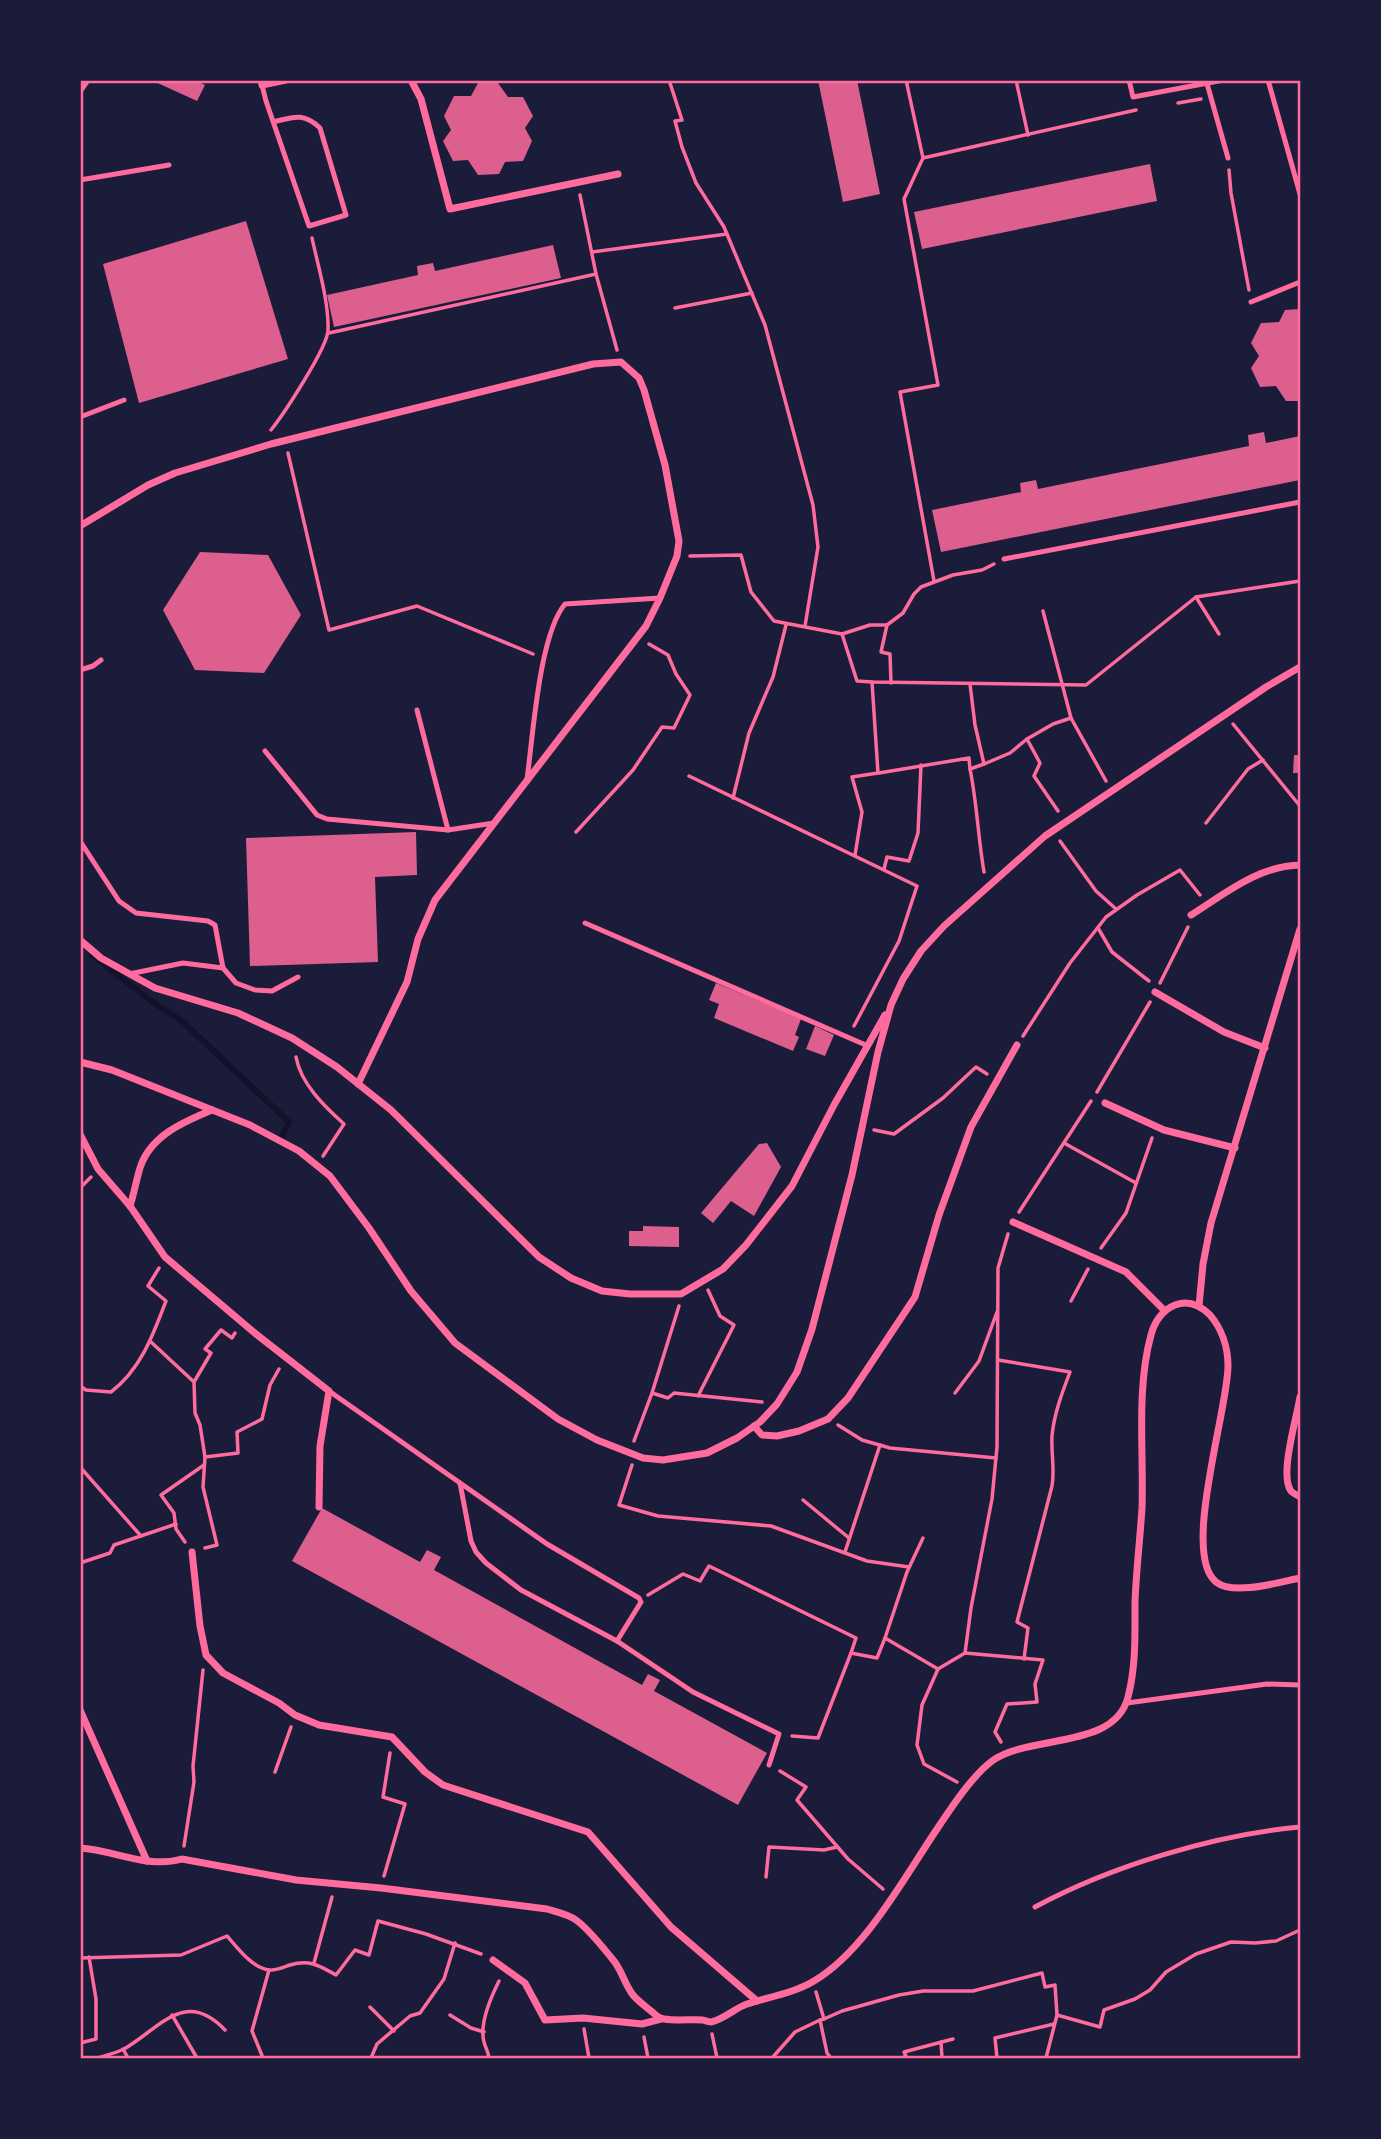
<svg xmlns="http://www.w3.org/2000/svg" width="1381" height="2139" viewBox="0 0 1381 2139" font-family="Cabin,sans-serif">
  <rect width="100%" height="100%" fill="#1b1b3a"/>
  <g fill="none" stroke-linecap="round" stroke-linejoin="round">
    <!-- stream -->
    <path stroke="#12122b" stroke-width="6" d="M92 955 151 1001 183 1022 289 1122 281 1139"/>
  </g>
  <!-- building -->
  <g fill="#dd5f8e">
    <path d="M151 80H195L205 85 197 101Z"/>
    <path d="M818 80H857L880 194 843 202Z"/>
    <path d="M478 83H498L508 97H523L533 116 525 128 532 141 523 161 505 162 499 174 478 175 468 160 453 161 443 141 451 130 444 116 454 96H471Z"/>
    <path d="M1150 164 1157 201 922 249 914 212Z"/>
    <path d="M246 221 288 359 139 403 103 264Z"/>
    <path d="M553 245 561 278 334 327 327 295 418 275 417 266 433 263 435 271Z"/>
    <path d="M1300 309V401H1286L1276 386 1260 387 1251 368 1259 356 1251 343 1261 323 1279 322 1285 310Z"/>
    <path d="M1264 432 1266 443 1300 436V480L941 552 932 510 1021 492 1020 483 1036 480 1038 489 1249 446 1248 435Z"/>
    <path d="M200 552 268 555 301 615 264 673 195 670 163 610Z"/>
    <path d="M1294 755H1300V773H1293Z"/>
    <path d="M416 832 417 875 375 877 378 962 250 966 246 838Z"/>
    <path d="M716 983 801 1019 795 1035 799 1037 793 1051 714 1018 719 1004 709 1000Z"/>
    <path d="M815 1026 834 1035 825 1056 806 1049Z"/>
    <path d="M767 1143 781 1167 754 1216 731 1201 713 1223 701 1213 759 1144Z"/>
    <path d="M643 1226 679 1227V1247L629 1246V1231H643Z"/>
    <path d="M322 1508 420 1562 427 1550 441 1557 434 1570 642 1685 648 1674 660 1680 654 1691 767 1753 738 1805 292 1561Z"/>
  </g>
  <g fill="none" stroke-linecap="round" stroke-linejoin="round">
    <!-- path -->
    <g stroke="#ff6b9d" stroke-width="3.5">
      <path d="M669 80 682 120 675 121 682 147 696 183 724 227 765 325 813 505 818 547 805 626"/>
      <path d="M906 80 923 158 904 199 938 385 900 392 934 581"/>
      <path d="M1016 80 1028 135"/>
      <path d="M1178 103 1201 99"/>
      <path d="M923 158 1136 110"/>
      <path d="M1229 170 1231 193 1249 290"/>
      <path d="M580 195 596 274 617 350"/>
      <path d="M592 252 727 234"/>
      <path d="M675 308 752 293"/>
      <path d="M329 333 596 274"/>
      <path d="M271 430C283 415 328 347 328 330 329 302 318 266 312 238"/>
      <path d="M288 453 329 630 417 606 533 654"/>
      <path d="M690 556 741 555 751 592 774 621 842 634 857 681 872 682 1086 685 1196 597 1300 581"/>
      <path d="M1196 597 1219 634"/>
      <path d="M1043 611 1071 718 1106 781"/>
      <path d="M842 634 870 625H887"/>
      <path d="M891 683 890 654 881 652 887 625 903 613 914 594 921 587 953 575 982 570 994 564"/>
      <path d="M970 684 975 725 984 764 970 769C977 803 978 837 984 872"/>
      <path d="M1233 724 1300 806"/>
      <path d="M1027 739 1040 763 1034 776 1058 811"/>
      <path d="M984 764 1010 753 1027 739 1053 724 1071 718"/>
      <path d="M879 773 969 758 970 769"/>
      <path d="M689 776 917 886 899 941 854 1026"/>
      <path d="M733 798 749 733 773 677 786 625"/>
      <path d="M1206 823 1248 769 1263 760"/>
      <path d="M576 832 633 770 662 727 674 728 690 695 676 674 668 655 649 644"/>
      <path d="M1060 841 1096 891 1116 909"/>
      <path d="M855 855 862 812 852 777 878 773 872 682"/>
      <path d="M884 869 887 857 909 861 918 833 921 765"/>
      <path d="M1098 928 1112 952 1149 981"/>
      <path d="M1160 983 1188 927"/>
      <path d="M1023 1036 1070 963 1106 917 1137 895 1180 870 1200 895"/>
      <path d="M296 1057C301 1084 324 1106 344 1124L323 1156"/>
      <path d="M1097 1092 1150 1002"/>
      <path d="M874 1130 894 1134 943 1098 976 1067 987 1074"/>
      <path d="M1064 1143 1136 1183"/>
      <path d="M80 1188 91 1177"/>
      <path d="M1019 1212 1091 1101"/>
      <path d="M1101 1248 1126 1213 1152 1138"/>
      <path d="M1071 1301 1088 1269"/>
      <path d="M151 1342 194 1382 195 1413 200 1425 205 1457 203 1487 217 1545 205 1548"/>
      <path d="M998 1360 1070 1372C1062 1393 1054 1414 1052 1436 1051 1454 1055 1469 1052 1486L1017 1622 1028 1628 1024 1659"/>
      <path d="M194 1382 211 1353 205 1349 221 1330 232 1338 235 1333"/>
      <path d="M80 1386 86 1390 111 1392C141 1369 153 1335 166 1301L148 1286 159 1268"/>
      <path d="M652 1393 668 1398 674 1393 762 1402"/>
      <path d="M955 1393 979 1361 997 1312"/>
      <path d="M698 1396 734 1325 720 1316 708 1290"/>
      <path d="M838 1425 862 1440 890 1448 996 1458"/>
      <path d="M634 1441 652 1393 679 1306"/>
      <path d="M205 1457 238 1453 237 1432 262 1419 270 1385 279 1369"/>
      <path d="M632 1465 619 1505 658 1516 771 1526 867 1561 909 1567"/>
      <path d="M80 1467 141 1536"/>
      <path d="M803 1500 849 1538"/>
      <path d="M923 1538 907 1572 885 1638 938 1669"/>
      <path d="M185 1542 176 1529 174 1513 161 1495 204 1465"/>
      <path d="M845 1552 880 1445"/>
      <path d="M80 1563 110 1553 114 1545 176 1524"/>
      <path d="M648 1595 683 1574 700 1581 709 1566 856 1638 851 1653 877 1658 885 1638"/>
      <path d="M965 1653 1043 1660 1035 1684 1037 1702 1007 1704 995 1732 1001 1742"/>
      <path d="M792 1736 818 1738 851 1653"/>
      <path d="M780 1771 806 1787 797 1800 848 1859 883 1889"/>
      <path d="M275 1772 291 1727"/>
      <path d="M957 1782 924 1764 917 1745 922 1705 938 1669 965 1653 971 1608 992 1499 997 1447 998 1268 1008 1234"/>
      <path d="M184 1846 194 1782 193 1766 203 1670"/>
      <path d="M384 1876 405 1804 383 1797 390 1753"/>
      <path d="M766 1877 769 1847 824 1850 837 1847"/>
      <path d="M80 1958 181 1955 227 1936C237 1947 252 1968 269 1970 276 1971 284 1967 290 1965 310 1959 320 1966 336 1975L355 1950 369 1955 378 1921 426 1934 481 1954"/>
      <path d="M314 1963 332 1897"/>
      <path d="M816 1992 824 2019 820 2020 827 2053 831 2058"/>
      <path d="M370 2007 394 2031"/>
      <path d="M172 2015 197 2058"/>
      <path d="M450 2015 471 2028 484 2032"/>
      <path d="M1057 2015 1100 2027 1104 2010 1135 1999 1150 1990 1166 1972 1196 1954 1231 1942 1255 1943 1276 1941 1300 1930"/>
      <path d="M824 2019 842 2011 899 1995 923 1991H973L1042 1973 1045 1987 1055 1985 1057 2015 1046 2058"/>
      <path d="M584 2029 589 2058"/>
      <path d="M712 2034 717 2058"/>
      <path d="M644 2037 648 2058"/>
      <path d="M941 2042 942 2058"/>
      <path d="M80 2043 96 2039V1999L89 1957"/>
      <path d="M123 2049 128 2058"/>
      <path d="M98 2058C106 2055 116 2053 124 2049 160 2028 185 1988 225 2030"/>
      <path d="M263 2058 252 2031 269 1970"/>
      <path d="M371 2058 377 2044 410 2016 420 2013 444 1979 455 1943"/>
      <path d="M489 2058C488 2051 486 2049 484 2042 479 2024 491 1997 499 1981"/>
      <path d="M772 2058 795 2032 820 2020"/>
      <path d="M902 2058 906 2056 904 2052 953 2039"/>
      <path d="M997 2058 995 2038 1054 2024"/>
    </g>
    <!-- service -->
    <g stroke="#ff6b9d" stroke-width="5">
      <path d="M1129 80 1133 97 1224 80"/>
      <path d="M1206 80 1228 158"/>
      <path d="M1268 80 1300 194"/>
      <path d="M262 85 266 101 309 226 346 215 320 128C303 112 294 117 273 122"/>
      <path d="M80 180 169 165"/>
      <path d="M1251 302 1300 282"/>
      <path d="M80 417 124 400"/>
      <path d="M1004 559 1300 502"/>
      <path d="M80 670 93 666 101 660"/>
      <path d="M417 710 448 830"/>
      <path d="M265 751 317 815 327 819 448 830 494 823"/>
      <path d="M527 779C533 737 539 635 565 604L660 598"/>
      <path d="M80 841 119 901 136 913 208 921 215 925 223 968 236 983 255 990 272 991 298 977"/>
      <path d="M585 923 868 1046"/>
      <path d="M129 974 183 963 223 968"/>
      <path d="M329 1391 547 1544 639 1598 641 1602 617 1641"/>
      <path d="M460 1483 471 1541 476 1552 486 1563 521 1590 617 1641 693 1692 779 1734 769 1765"/>
      <path d="M1127 1703 1267 1684 1300 1685"/>
      <path d="M1035 1907C1111 1866 1214 1835 1300 1827"/>
    </g>
    <!-- minor -->
    <g stroke="#ff6b9d" stroke-width="7">
      <path d="M261 80 262 85 286 80"/>
      <path d="M411 80 421 99 450 209 618 174"/>
      <path d="M80 90 87 80"/>
      <path d="M80 526 148 485 175 473 271 444 593 364 621 362 639 378 644 390 665 465 679 541 677 556 660 598 646 626 435 900 418 939 407 982 358 1084"/>
      <path d="M1191 915C1226 893 1258 866 1300 865"/>
      <path d="M80 940 101 958 155 988 238 1013 292 1038 337 1067 391 1110 539 1257 571 1278 602 1291 630 1294H681L723 1269 746 1245 792 1186 834 1105 885 1015"/>
      <path d="M1155 992 1224 1032 1265 1048"/>
      <path d="M80 1062 112 1070 250 1125 299 1151 330 1176 369 1228 411 1291 455 1343 558 1419 597 1440 643 1458 663 1460 707 1453 737 1438 760 1422 777 1404 797 1372 812 1329 852 1175 878 1052 891 1005 903 979 921 951 944 926 1045 836 1266 687 1300 667"/>
      <path d="M1105 1103 1164 1130 1235 1148"/>
      <path d="M80 1134 98 1169 130 1206 165 1257 256 1334 329 1391 320 1446 319 1507"/>
      <path d="M130 1206C134 1194 136 1181 140 1168 150 1136 183 1122 212 1110"/>
      <path d="M1013 1222 1126 1272 1165 1311"/>
      <path d="M1199 1306 1203 1264 1211 1223 1300 929"/>
      <path d="M1300 1397C1297 1417 1279 1475 1291 1491 1292 1493 1299 1496 1300 1497"/>
      <path d="M754 1426 762 1435 777 1436 799 1431 828 1419 848 1398 915 1297 939 1215 971 1127 1017 1045"/>
      <path d="M192 1552 200 1626 206 1655 223 1673 279 1703 295 1715 319 1725 392 1737 425 1772 443 1785 588 1832 671 1927 757 2001"/>
      <path d="M80 1710 147 1861"/>
      <path d="M80 1848C114 1850 147 1869 182 1859L296 1880 381 1888 547 1909C557 1912 568 1914 576 1920 586 1927 606 1951 614 1961 622 1971 625 1985 633 1995 638 2001 645 2006 651 2011 656 2015 658 2018 664 2019 677 2021 691 2019 703 2020 706 2021 709 2022 711 2022 723 2020 735 2008 747 2004 769 1997 794 1993 814 1981 865 1951 904 1878 937 1829 951 1808 972 1776 992 1761 1029 1734 1115 1750 1128 1697 1136 1666 1135 1636 1135 1603 1136 1572 1140 1540 1142 1508 1144 1453 1136 1389 1151 1335 1154 1323 1162 1310 1175 1305 1188 1300 1200 1305 1210 1315 1222 1329 1228 1348 1228 1366 1228 1410 1181 1554 1216 1582 1233 1596 1280 1582 1300 1578"/>
      <path d="M493 1960 525 1983 545 2020 583 2018 642 2024 661 2019"/>
    </g>
  </g>
  <!-- border -->
  <rect width="1381" height="2139" fill="none" stroke="#1b1b3a" stroke-width="164"/>
  <rect x="82" y="82" width="1217" height="1975" fill="none" stroke="#ff6b9d" stroke-width="2.5"/>
</svg>
